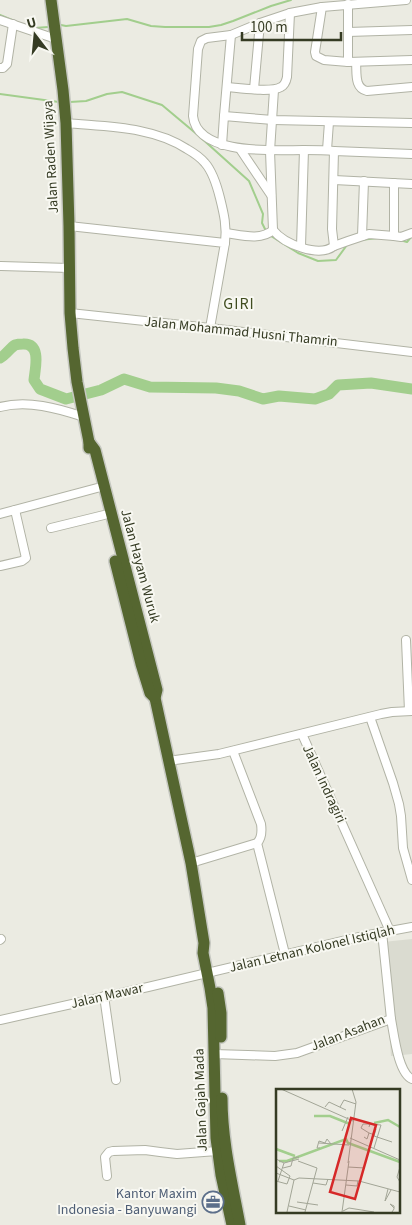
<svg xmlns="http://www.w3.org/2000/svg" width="412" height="1225" viewBox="0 0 412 1225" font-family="'Source Sans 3',sans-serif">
  <rect width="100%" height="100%" fill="#ebebe2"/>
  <!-- built -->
  <path fill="#dadbd0" d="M412 939V1054L391 1056 383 942Z"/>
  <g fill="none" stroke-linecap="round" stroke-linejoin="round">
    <!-- stream -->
    <g stroke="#a2ce8d" stroke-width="2">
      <path d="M0 15 12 20"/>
      <path d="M61 25 66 26 127 19 151 26 165 27H209L221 25 233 21 271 6 291 0"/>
      <path d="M35 28 48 27"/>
      <path d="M0 94 59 102"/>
      <path d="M70 102 86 101 107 94 122 92 162 105 199 136 249 181 263 214 262 223 266 231"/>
      <path d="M271 236 298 253 318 261 336 260 347 245"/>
      <path d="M360 240 378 238"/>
      <path d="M400 240 407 242 412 236"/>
    </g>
    <!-- river -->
    <path stroke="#a2ce8d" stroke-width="11" d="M0 358C6 355 10 348 15 345 18 344 21 344 23 344 42 343 35 369 34 380L40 389 66 399 101 390 124 379 150 387 216 388 239 391 263 399 279 396 315 399 329 394 338 385 371 383 412 389"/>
    <!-- minor casing -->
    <g stroke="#b1b3a5" stroke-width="10">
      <g id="minor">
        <path d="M406 0 322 7 315 52 316 56 324 60 348 62 412 60"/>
        <path d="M322 7 290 13 260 23 231 35 207 38 201 41 198 49 193 116C197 156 275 150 303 150 313 150 324 150 334 151"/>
        <path d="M0 20 56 39"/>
        <path d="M348 32 412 30"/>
        <path d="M348 62V4"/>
        <path d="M356 62C357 73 354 88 367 91L412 87"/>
        <path d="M0 68H3L7 64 13 24"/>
        <path d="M227 87C239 88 271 93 281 87 285 85 286 82 287 77L290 13"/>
        <path d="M254 89 260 23"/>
        <path d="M224 116 231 35"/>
        <path d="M66 123C106 127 152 126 187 149 194 153 200 157 205 163 213 172 217 186 220 198 224 214 227 227 225 243"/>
        <path d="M222 145 224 116 273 120 412 123"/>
        <path d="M240 149 271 195"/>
        <path d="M327 150 329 122"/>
        <path d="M334 180 412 184"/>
        <path d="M69 226 225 243 210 328"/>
        <path d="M273 230C284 244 319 258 334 246L332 229 334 151 412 154"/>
        <path d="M226 233C241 235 261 241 273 230L270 151 274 90"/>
        <path d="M362 236 364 181"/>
        <path d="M394 236 401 237 412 233"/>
        <path d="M301 246 304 150"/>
        <path d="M334 246 348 241 369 234 394 236V183"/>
        <path d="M1 266 69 268"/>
        <path d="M70 313 210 328 412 352"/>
        <path d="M0 407C28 400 57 408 84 417"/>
        <path d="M0 514 97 488"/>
        <path d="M51 528 104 515"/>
        <path d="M0 566 22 561 26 558 15 510"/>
        <path d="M406 640 409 711"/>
        <path d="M370 717 393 783 399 804 401 816 403 848 412 880"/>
        <path d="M302 734 390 931"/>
        <path d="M168 761 219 754 381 714 392 712 412 711"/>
        <path d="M257 843 285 954"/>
        <path d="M191 863 257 843C262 838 262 831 261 824L233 751"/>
        <path d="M0 940 1 939"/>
        <path d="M104 996 116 1080"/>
        <path d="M391 1019C394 1034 398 1073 412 1079"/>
        <path d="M0 1020 148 987 363 936 412 927"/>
        <path d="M214 1054 275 1056 297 1053 391 1019 382 932"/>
        <path d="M107 1176 105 1157 109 1152 113 1151 145 1150 160 1152 177 1154 217 1151"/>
      </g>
    </g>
    <!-- highway casing -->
    <g stroke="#c6c8c1" stroke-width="14">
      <g id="highway">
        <path d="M51 0 63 90 66 123 69 226 70 313 73 348 77 382 89 442V448"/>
        <path d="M89 442 95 450 157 690 155 698 191 863 204 943 203 953 210 988 213 1008 216 1138 221 1175 232 1225"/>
        <path d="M115 561 141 664 150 693 155 698"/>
        <path d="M218 993 221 1013V1037"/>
        <path d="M222 1098C222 1141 232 1182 240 1225"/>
      </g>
    </g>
    <!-- minor -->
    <use href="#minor" stroke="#fff" stroke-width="8"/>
    <!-- highway -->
    <use href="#highway" stroke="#556630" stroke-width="11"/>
  </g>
  <!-- icons -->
  <defs>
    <g id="office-ring" transform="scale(1.125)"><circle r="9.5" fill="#f8f8f2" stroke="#5c6f8a" stroke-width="1.5"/><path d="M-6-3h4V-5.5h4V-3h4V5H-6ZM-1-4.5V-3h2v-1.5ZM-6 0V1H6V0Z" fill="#5c6f8a"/></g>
  </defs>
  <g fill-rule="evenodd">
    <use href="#office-ring" x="213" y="1202"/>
  </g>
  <g text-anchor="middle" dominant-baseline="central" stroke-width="4" stroke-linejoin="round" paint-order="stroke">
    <!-- street labels -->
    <g font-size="14" fill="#353b23" stroke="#f8f8f2">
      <text transform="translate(51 157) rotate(-93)">Jalan Raden Wijaya</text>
      <text transform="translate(241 332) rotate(6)">Jalan Mohammad Husni Thamrin</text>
      <text transform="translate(140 566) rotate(75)">Jalan Hayam Wuruk</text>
      <text transform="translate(324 784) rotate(65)">Jalan Indragiri</text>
      <text transform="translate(312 949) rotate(-13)">Jalan Letnan Kolonel Istiqlah</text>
      <text transform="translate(107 996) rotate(-13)">Jalan Mawar</text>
      <text transform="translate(348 1033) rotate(-21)">Jalan Asahan</text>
      <text transform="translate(201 1100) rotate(-92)">Jalan Gajah Mada</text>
    </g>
    <!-- service labels -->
    <g font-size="14" fill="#4e5e75" stroke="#f8f8f2" text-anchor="end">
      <text x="197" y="1194">Kantor Maxim<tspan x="197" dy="16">Indonesia - Banyuwangi</tspan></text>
    </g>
    <!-- quarter labels -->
    <g font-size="16" letter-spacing="1" fill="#404d20" stroke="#f8f8f2">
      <text x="239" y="304">GIRI</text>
    </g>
  </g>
  <!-- overview -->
  <g transform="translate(276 1089)">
    <rect width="124" height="124" fill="#ebebe2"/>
    <path fill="none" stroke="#a2ce8d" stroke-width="2.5" d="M38 27H54L74 35M98 34 112 31 124 38M0 60 19 67M3 72H11L70 50 72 54 124 73"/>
    <path fill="none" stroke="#a2a596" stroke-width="1" d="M5 0 77 32M49 18 53 13 70 21M64 18 68 11 80 15M93 38 94 35 105 36 98 59M100 40 98 47 116 53M66 42 72 28M93 44 85 39 87 35H94M88 48 91 50 93 44 99 46M74 49 124 71M43 54 73 56M44 59H41L43 52 49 54 51 50 55 55M0 70 8 74 2 92M22 72 41 79 29 123M8 74 23 70M72 74 80 13 76 0M0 77 14 87 11 95 0 92M72 78 89 79M124 78 121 88 124 93M7 79 15 77 17 69 23 68M0 84 18 91M18 91 23 89 83 92 124 103M37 94 50 96 52 90M70 96 81 97 82 92M112 100 109 112 115 101M21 113 42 116M13 117 30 121M67 122 73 119 98 123M11 123 18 91M66 123 73 72M116 123 118 120V117L114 115 118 119"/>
    <path fill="#d62828" fill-opacity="0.15" stroke="#d62828" stroke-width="2.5" d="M75 29 100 36 79 110 54 103Z"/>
    <rect width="124" height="124" fill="none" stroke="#353b23" stroke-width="2.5"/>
  </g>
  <!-- north arrow -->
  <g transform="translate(35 35) rotate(344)" stroke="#f8f8f2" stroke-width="4" paint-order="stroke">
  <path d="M0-4L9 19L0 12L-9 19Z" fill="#353b23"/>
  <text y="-8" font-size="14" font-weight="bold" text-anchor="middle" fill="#353b23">U</text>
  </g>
  <!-- scale -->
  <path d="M242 32v8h99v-8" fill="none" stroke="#353b23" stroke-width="2.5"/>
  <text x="250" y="32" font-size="15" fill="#353b23" stroke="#f8f8f2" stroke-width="4" paint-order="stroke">100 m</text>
</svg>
